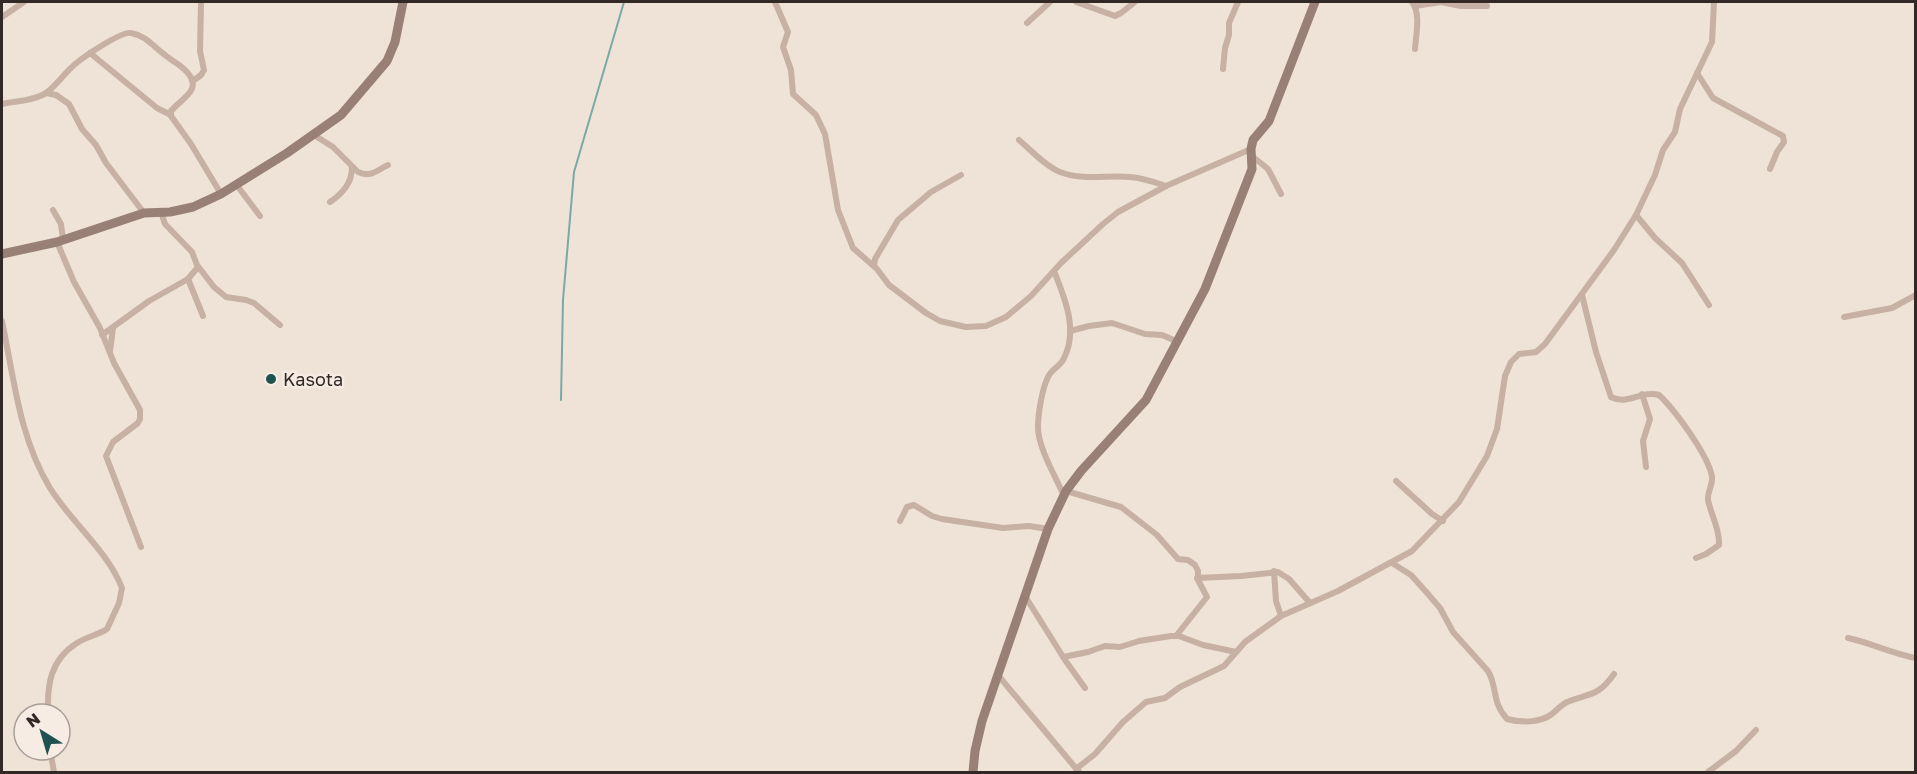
<svg xmlns="http://www.w3.org/2000/svg" width="1917" height="774" viewBox="0 0 1917 774" font-family="'Golos Text',sans-serif">
  <rect width="100%" height="100%" fill="#efe2d7"/>
  <g fill="none" stroke-linecap="round" stroke-linejoin="round">
    <!-- stream -->
    <path stroke="#78aaa8" stroke-width="2" d="M561 400 563 300 574 172 624 2"/>
    <!-- street -->
    <g stroke="#c6b1a4" stroke-width="6">
      <path d="M775 2 788 32 783 47 791 70 793 94 816 115 825 134 838 210 853 248 877 269 889 285 926 313 940 321 966 327 986 326 1006 317 1031 296 1061 263 1103 224 1118 212 1166 186 1251 149"/>
      <path d="M1076 2 1115 16 1121 13 1135 2"/>
      <path d="M1412 2C1421 13 1416 34 1415 49"/>
      <path d="M1415 6 1441 2 1461 6H1487"/>
      <path d="M2 17 24 2"/>
      <path d="M1027 23 1050 2"/>
      <path d="M90 53 157 108 171 115"/>
      <path d="M1223 69 1225 48 1229 35V23L1238 2"/>
      <path d="M1697 73 1713 98 1783 136 1784 142 1777 152 1770 169"/>
      <path d="M193 81 201 75 204 70 200 51 201 2"/>
      <path d="M46 93 56 95 69 104 82 129 96 145 106 163 144 213"/>
      <path d="M2 104C15 101 34 101 46 93 56 86 63 75 72 67 80 59 121 31 131 33 145 35 154 47 165 55 172 61 180 64 187 72 203 90 182 98 171 111V116L191 144 221 194"/>
      <path d="M314 135 333 147 358 172C371 178 377 170 388 165"/>
      <path d="M1019 140C1032 151 1045 166 1060 172 1083 181 1106 175 1130 177 1143 178 1154 182 1166 186"/>
      <path d="M1252 156 1268 169 1281 194"/>
      <path d="M236 184 260 216"/>
      <path d="M330 202C343 193 352 183 352 167"/>
      <path d="M53 210 61 224 63 240"/>
      <path d="M161 212 165 224 192 252 197 265 214 287 226 297 246 300 254 303 280 325"/>
      <path d="M1636 215 1655 238 1682 263 1709 305"/>
      <path d="M57 242 74 282 100 328 114 363 140 410V419L138 423 113 442 106 456 141 547"/>
      <path d="M874 266 875 259 898 220 931 192 961 175"/>
      <path d="M1054 271C1065 299 1079 331 1063 360 1059 367 1051 370 1048 377 1042 389 1038 414 1038 427 1038 448 1056 477 1064 496"/>
      <path d="M188 279 203 316"/>
      <path d="M1582 295 1596 352 1611 397C1628 406 1641 390 1659 395 1674 409 1709 456 1712 477 1713 485 1707 492 1708 500 1711 515 1720 529 1719 545L1706 554 1696 558"/>
      <path d="M1844 317 1892 308 1916 295"/>
      <path d="M2 321C14 378 19 437 50 488 71 522 107 550 122 588L119 603 107 629C98 635 86 637 77 643 50 660 47 685 48 714"/>
      <path d="M1070 331 1089 326 1112 323 1145 334 1162 335 1176 341"/>
      <path d="M102 335 149 301 188 279 198 267"/>
      <path d="M110 351 113 328"/>
      <path d="M1642 394 1650 419 1643 441 1646 467"/>
      <path d="M1396 481 1432 514 1443 521"/>
      <path d="M1066 491 1121 507 1157 535 1178 559 1188 560 1195 565 1198 571V580L1207 597 1176 636"/>
      <path d="M900 521 907 507 914 505 932 516 942 519 1003 528 1029 526 1048 529"/>
      <path d="M1392 563 1411 575 1428 594 1440 608 1453 632 1488 671C1498 688 1491 701 1507 719 1521 723 1540 723 1552 714 1557 710 1561 705 1567 702 1589 693 1598 697 1614 674"/>
      <path d="M1274 571 1276 601 1281 616"/>
      <path d="M1197 578 1241 576 1278 572 1289 579 1310 603"/>
      <path d="M1025 596 1065 660 1085 688"/>
      <path d="M1848 638C1872 643 1892 654 1916 658"/>
      <path d="M1063 657 1088 652 1105 646 1120 647 1139 641 1171 636H1179L1203 645 1236 652"/>
      <path d="M997 674 1079 772"/>
      <path d="M50 750 54 772"/>
      <path d="M1076 769 1095 754 1123 722 1146 702 1165 698 1180 687 1224 666 1245 642 1281 616 1338 591 1412 551 1459 502 1487 456 1497 429 1505 376 1511 362 1519 354 1536 352 1545 344 1614 250 1636 215 1655 175 1663 150 1675 132 1680 109 1712 42 1714 2"/>
      <path d="M1708 772 1736 751 1756 730"/>
    </g>
    <!-- secondary -->
    <g stroke="#998076" stroke-width="9">
      <path d="M2 254 57 242 144 213 170 212 193 207 221 194 287 153 341 115 387 61 395 42 403 2"/>
      <path d="M973 772 975 751 982 721 1048 529 1066 491 1081 471 1146 400 1205 289 1252 169 1251 149 1253 140 1269 121 1315 2"/>
    </g>
  </g>
  <!-- markers -->
  <circle fill="#1e5150" stroke="#f7ece3" stroke-width="2" cx="271" cy="379" r="6"/>
  <g text-anchor="middle" dominant-baseline="central" stroke-width="5" stroke-linejoin="round" paint-order="stroke">
    <!-- poi labels -->
    <g font-size="18" fill="#322825" stroke="#f7ece3" text-anchor="start">
      <text x="283" y="379">Kasota</text>
    </g>
  </g>
  <!-- border -->
  <rect width="1917" height="774" fill="none" stroke="#322825" stroke-width="6"/>
  <!-- north arrow -->
  <g transform="translate(42 732) rotate(323)"><circle r="28" fill="#f7ece3" stroke="#a89e97" stroke-width="1.5"/>
  <path d="M0-4.5L10 22L0 15L-10 22Z" fill="#1e5150"/>
  <text y="-9" font-size="16" font-weight="bold" text-anchor="middle" fill="#322825">N</text>
  </g>
</svg>
